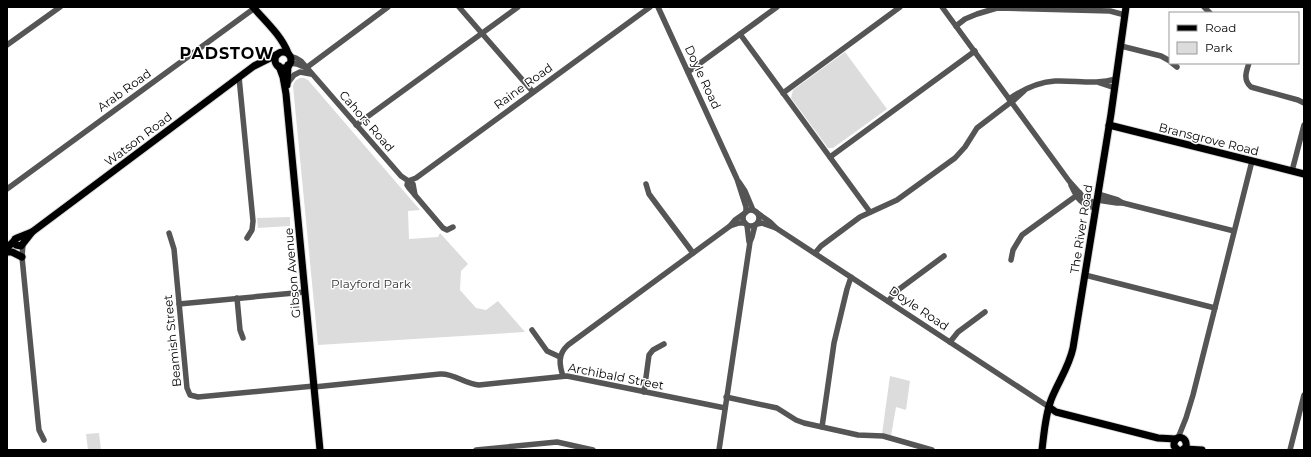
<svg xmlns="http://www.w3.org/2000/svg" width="1311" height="457" viewBox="0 0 1311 457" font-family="Montserrat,sans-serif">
  <rect width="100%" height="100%" fill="#fff"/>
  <!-- green -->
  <g fill="#dcdcdc">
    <path d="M845 52 887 109 833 148H828L791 98 793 90Z"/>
    <path d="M300 78H304L308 80 420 210 408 211 409 239 438 237 440 233 468 264 461 271 460 290 476 308 486 310 498 301 525 332 318 345 293 86 295 81Z"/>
    <path d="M290 217V226L258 228 257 218Z"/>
    <path d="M890 376 910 381 906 410 896 407 891 436 882 434Z"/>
    <path d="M99 433 101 450H88L86 434Z"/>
  </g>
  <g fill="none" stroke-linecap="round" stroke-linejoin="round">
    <!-- major casing -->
    <g stroke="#dbdbdb" stroke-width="9">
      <g id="major">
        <path d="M253 7C265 21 281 35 288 53"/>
        <circle cx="283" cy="60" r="8"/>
        <path d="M279 66 283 77 286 94 320 450"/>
        <path d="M287 85 288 65"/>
        <path d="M1109 125 1304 174"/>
        <path d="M15 239 14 242 16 245 21 246 32 232"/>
        <path d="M7 248 17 238 32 232 254 66 278 54"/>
        <path d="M7 252H12L22 257"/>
        <path d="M1049 407 1056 412 1158 438 1176 439"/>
        <path d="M1185 449 1202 450"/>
        <path d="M1042 450C1044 434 1045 416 1051 400 1058 382 1069 367 1073 348L1111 114 1126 7"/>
        <path d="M1178 450 1174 446C1173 434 1188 435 1186 447L1182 450"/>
      </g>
    </g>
    <!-- minor -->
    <g stroke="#555" stroke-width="5.5">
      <path d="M459 7 533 92"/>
      <path d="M658 7 737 179 746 207V212"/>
      <path d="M942 7 1069 181 1086 200 1097 203"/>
      <path d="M1204 7 1210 13"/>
      <path d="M956 26 965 19 977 14 997 8 1110 11 1125 15"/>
      <path d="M740 34 870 212"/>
      <path d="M7 45 60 7"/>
      <path d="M1121 46 1161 56 1170 61"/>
      <path d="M290 56 296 58 301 61 401 176 413 184 415 195"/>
      <path d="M290 63 297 64 304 67"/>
      <path d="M1172 63 1177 67"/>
      <path d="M1249 63C1246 72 1243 80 1251 87L1298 100 1304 103"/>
      <path d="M306 68 388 7"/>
      <path d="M688 72 777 7"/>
      <path d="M239 77 253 221 252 230 247 238"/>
      <path d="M1100 83 1115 88"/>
      <path d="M287 84 294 75 300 72 311 74"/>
      <path d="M783 93 900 7"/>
      <path d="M1009 99C1022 90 1039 82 1055 81 1075 80 1096 85 1116 79"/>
      <path d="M1012 102 1024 91"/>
      <path d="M356 125 518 7"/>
      <path d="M830 157 975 51"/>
      <path d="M1292 171 1304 125"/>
      <path d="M408 181 416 178 650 7"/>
      <path d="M408 181 407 185 409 188 443 228 447 230 453 227"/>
      <path d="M739 182 745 191 753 210"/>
      <path d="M646 184 649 194 693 253"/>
      <path d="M1071 185C1077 198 1081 205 1096 208"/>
      <path d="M7 189 256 7"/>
      <path d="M1098 194 1118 200 1123 203"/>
      <path d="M1097 200 1117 203H1123L1234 231"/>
      <circle cx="751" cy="218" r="8"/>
      <path d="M756 212 770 222 776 228 1049 407"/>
      <path d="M757 224 762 223 776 228"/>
      <path d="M747 225 749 242"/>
      <path d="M730 226 735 220 745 213"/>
      <path d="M169 233 174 249 187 388 190 395 198 397 314 386"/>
      <path d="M23 244 22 257 38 421 39 430 44 440"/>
      <path d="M815 253 821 246 860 217 897 200 955 158 965 147 977 128 1011 102"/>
      <path d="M1011 260 1013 250 1022 235 1080 193"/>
      <path d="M1085 275 1215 308"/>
      <path d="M237 298 240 330 243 338"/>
      <path d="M888 301 898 290 944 256"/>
      <path d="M179 304 305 292"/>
      <path d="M532 330 547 351 560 357"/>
      <path d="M950 342 958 332 985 312"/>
      <path d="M563 376C559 364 558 354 568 345L730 226 739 223H745"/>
      <path d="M314 387 440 374C454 373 465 384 479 385L567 376 725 408"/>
      <path d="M644 392 649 355 653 350 664 344"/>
      <path d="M726 397 777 408 796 420 804 423 858 435 883 436 932 450"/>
      <path d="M822 427 834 343 847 289 851 277"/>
      <path d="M1178 438 1186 418 1193 395 1252 161"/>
      <path d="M476 450 557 442 593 450"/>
      <path d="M719 450 750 242 752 237 755 225"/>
      <path d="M1290 450 1304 395"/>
    </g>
    <!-- major -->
    <use href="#major" stroke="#000" stroke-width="7"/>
  </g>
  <g text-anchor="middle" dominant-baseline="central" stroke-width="3" stroke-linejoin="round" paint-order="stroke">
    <!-- street labels -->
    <g font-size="12" fill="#000" stroke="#fff">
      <text transform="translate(703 77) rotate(65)">Doyle Road</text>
      <text transform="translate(523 86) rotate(-36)">Raine Road</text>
      <text transform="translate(124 90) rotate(-36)">Arab Road</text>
      <text transform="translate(367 121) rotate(49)">Cahors Road</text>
      <text transform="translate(138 139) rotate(-37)">Watson Road</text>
      <text transform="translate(1209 139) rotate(14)">Bransgrove Road</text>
      <text transform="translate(1081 229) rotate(-81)">The River Road</text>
      <text transform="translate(292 273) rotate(-95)">Gibson Avenue</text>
      <text transform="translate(919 308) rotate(34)">Doyle Road</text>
      <text transform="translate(172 341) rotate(-96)">Beamish Street</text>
      <text transform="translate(616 376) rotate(11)">Archibald Street</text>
    </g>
    <!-- park labels -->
    <g font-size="12" fill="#333" stroke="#fff">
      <text x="371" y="283">Playford Park</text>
    </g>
    <!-- district labels -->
    <g font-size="16" font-weight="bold" letter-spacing="1" fill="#000" stroke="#fff">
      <text x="227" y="53">PADSTOW</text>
    </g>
  </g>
  <!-- border -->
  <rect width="1311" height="457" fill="none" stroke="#000000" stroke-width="16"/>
  <!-- legend -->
  <rect x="1169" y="12" width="130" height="52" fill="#ffffff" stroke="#999999"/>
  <rect x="1177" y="25" width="20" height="6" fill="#000000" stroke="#999999"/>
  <text x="1205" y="32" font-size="12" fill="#000000">Road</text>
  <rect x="1177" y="42" width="20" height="12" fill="#dcdcdc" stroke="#999999"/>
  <text x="1205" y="52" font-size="12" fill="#000000">Park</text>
</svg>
